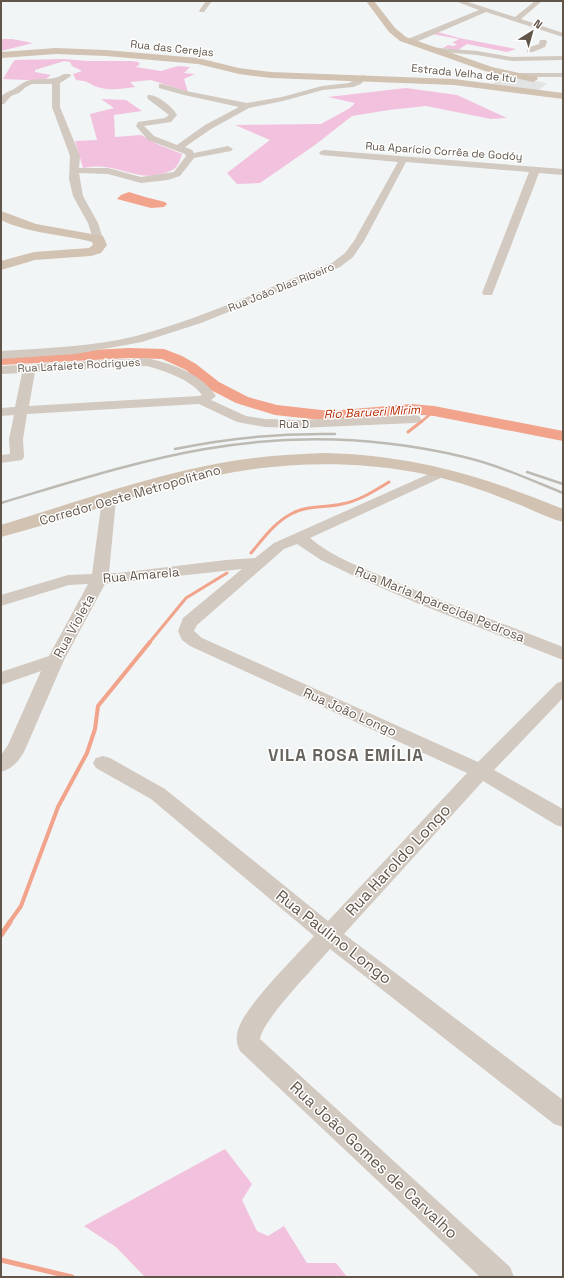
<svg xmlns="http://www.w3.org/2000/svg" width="564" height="1278" viewBox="0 0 564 1278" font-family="'Space Grotesk',sans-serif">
  <rect width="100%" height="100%" fill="#f2f5f5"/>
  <!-- education -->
  <path fill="#e1e4e3" d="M506 75 547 83 538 91 491 85Z"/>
  <!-- green -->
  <g fill="#f2c1de">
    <path d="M438 32 459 38 516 49 507 52 467 44 458 50 443 48 448 45 454 46 457 44 452 43 459 39 432 34Z"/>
    <path d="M1 39H12L33 43 1 51Z"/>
    <path d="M64 59 88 61H132L138 62 140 64 136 67 161 71 178 66 190 67 184 73 195 74 184 79 188 92 151 80 130 82 135 87C122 89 110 91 97 87 87 83 89 81 76 80L73 74 82 71 72 66 70 62 64 61 35 70V72L51 75 46 79 50 81 3 79 13 62 15 60Z"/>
    <path d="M406 88 457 95 507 118 491 119 426 106 389 110 352 116 315 145 260 183 237 184 227 173 270 140 235 125 321 124 350 108 355 103 328 97Z"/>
    <path d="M101 99 126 100 142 111 114 115 115 137 141 135 157 144 182 154C178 166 177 169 165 173 141 181 127 169 104 167 98 166 89 167 83 168L75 141 97 140 90 114 114 108Z"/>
    <path d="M225 1149 252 1184 242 1200 257 1231 268 1236 284 1226 307 1263H336L347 1277H145L116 1247 84 1226Z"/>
  </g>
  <!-- water -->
  <path fill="#f1a38c" d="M129 192 145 197 165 202 167 204 164 207 151 208 117 199 121 195Z"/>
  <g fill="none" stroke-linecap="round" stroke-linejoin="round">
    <!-- stream-far3 -->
    <path stroke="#f1a38c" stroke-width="2.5" d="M421 422 434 411"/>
    <!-- stream-far2 -->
    <g stroke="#f1a38c" stroke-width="3">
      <path d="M408 432 422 421"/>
      <path d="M251 553C263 539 274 523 291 514 306 505 325 508 342 504 359 501 374 491 389 482"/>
      <path d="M149 643 186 598 227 573"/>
    </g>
    <!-- stream-far1 -->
    <path stroke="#f1a38c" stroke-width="4" d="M9 923 21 906 58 807 87 753 95 729 98 706 150 642"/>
    <!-- stream -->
    <g stroke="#f1a38c" stroke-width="5">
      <path d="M1 935 10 922"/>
      <path d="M1 1260 72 1277"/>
    </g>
    <!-- river -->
    <path fill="#f1a38c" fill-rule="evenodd" d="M129 348 164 349 182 356 196 364 219 382 248 397 277 405 330 411 411 404 434 406 563 431V441L434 416 411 414 330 421 275 415 236 403 207 388 186 370 162 359 129 358 1 365V355Z"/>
    <!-- minor -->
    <g fill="#d2c9c0" fill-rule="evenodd">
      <path d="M206 1H212L204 12H200L199 11Z"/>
      <path d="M455 1H465L515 17 535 1H542L521 19 563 33V37L486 12 414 43H408V39L479 10Z"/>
      <path d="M540 40H546L547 42 545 47 533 52H527V48L539 44Z"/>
      <path d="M428 47 477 51 512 57 563 56V60L512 61 477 55 431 51H428Z"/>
      <rect x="510" y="73" width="53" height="4"/>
      <path d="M64 74H70L71 76 60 83V107L80 156 79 168H108L141 177 174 172 186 156 185 154 148 140 136 126 138 122 165 118 169 115 148 99 147 97 148 95C157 94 173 107 177 115L171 122 144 126 154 136 177 145 205 125 239 107 184 95 159 88V84H162L186 91 247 103 282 97 322 86 349 83 363 75 367 77 361 84 353 87 323 90 283 101 249 108 211 129 185 147 192 150 194 153 228 146 233 149 231 151 194 158 180 176 168 180 141 183 108 174 79 173 83 196 98 223 103 239 98 242 93 239 88 223 73 196 69 179 70 156 52 107V84H32L26 87 19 93 11 96 4 104H1V97C5 92 9 92 14 89 20 85 24 81 31 80 45 77 50 82 64 74Z"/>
      <path d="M324 150 563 169V175L539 173 492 295H484L482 293 529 172 406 162 364 241 353 257 340 267 201 323 142 342 76 354 1 359V351C46 348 92 347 136 336 201 319 269 287 332 263L345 253 354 241 398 162 321 155 319 153 321 151Z"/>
      <path d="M147 358C172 364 201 373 216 396L211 400 246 416 265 419 299 420 414 415 419 416 421 419 419 422 414 423 299 428 265 427 237 422 199 404 27 414 23 439 24 457 22 460 1 463V455L10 454 9 439 14 415 1 416V408L15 407 22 373 1 374V366ZM147 366C165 371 190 379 202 395L198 396 29 406 35 372Z"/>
      <path d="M440 469 445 470 447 473 445 476 310 538C332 557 361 567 388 579 445 603 505 624 563 647V660L419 604 352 575 321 560 297 544 284 549 197 625 194 631 202 638 478 762 557 683 563 681V698L494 770 563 809V827L556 825 483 781 344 934 563 1100V1127L554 1124 330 949C315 967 263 1019 260 1039L510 1267 514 1277H480L240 1051C236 1043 236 1038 238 1030 244 1007 296 956 314 936L151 799 96 768 93 763 96 758 103 756 110 758 165 789 328 921 467 773 190 646 182 640 178 631 183 618 242 569 105 584 64 660 24 752C18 762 12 769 1 772V755L8 745 41 671 1 685V672L49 656 88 584 69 585 1 606V595L68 575 92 574 102 499 104 496 109 495 114 496 116 499 109 573H118L226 560 255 558 274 543Z"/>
    </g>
    <!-- major -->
    <g fill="#d2c2b2" fill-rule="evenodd">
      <path d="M366 1H374L395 28 406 37 492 67 537 77 538 79 533 82 485 71 400 41 389 32Z"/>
      <path d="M56 48 106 50 198 58 239 68 271 72 454 79 563 93V99L454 85 271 78 239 74 198 64 106 56 56 54 1 58V52Z"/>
      <path d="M1 211 36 224 103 236 107 245 101 253 91 256 35 260 1 270V261L34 252 89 248 93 245 92 242C62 234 30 234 1 220Z"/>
      <path d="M325 453C412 455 483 476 563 509V522C547 518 531 509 515 503 483 490 449 478 414 472 347 460 276 462 210 477 139 492 71 519 1 537V525C77 502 153 474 232 461 263 456 294 454 325 453Z"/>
    </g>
    <!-- rail -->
    <g stroke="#bdbab4" stroke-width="2.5">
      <path d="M175 449C228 438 281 433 335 434"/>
      <path d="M527 472 563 484"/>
      <path d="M1 503C68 483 136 461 205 449 291 434 380 437 464 457 498 465 531 480 563 493"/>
    </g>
  </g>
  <g text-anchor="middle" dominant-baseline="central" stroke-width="3" stroke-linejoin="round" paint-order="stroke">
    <!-- far-street labels -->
    <g font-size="11" fill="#615549" stroke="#fff">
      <text transform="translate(172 48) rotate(6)">Rua das Cerejas</text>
      <text transform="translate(464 73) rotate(6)">Estrada Velha de Itu</text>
      <text transform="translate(444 151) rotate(4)">Rua Aparício Corrêa de Godóy</text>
      <text transform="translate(281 287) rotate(-22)">Rua João Dias Ribeiro</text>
      <text transform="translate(79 365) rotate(-3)">Rua Lafaiete Rodrigues</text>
      <text x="294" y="424">Rua D</text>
    </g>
    <!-- far-water labels -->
    <g font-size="12" font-style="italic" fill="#b72e06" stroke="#fff">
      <text transform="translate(372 412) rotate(-3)">Rio Barueri Mirim</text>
    </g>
    <!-- street labels -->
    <g font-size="13" fill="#615549" stroke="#fff">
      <text transform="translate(130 495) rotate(-16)">Corredor Oeste Metropolitano</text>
      <text transform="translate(141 575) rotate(-5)">Rua Amarela</text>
      <text transform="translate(440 604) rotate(22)">Rua Maria Aparecida Pedrosa</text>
      <text transform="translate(74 626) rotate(-61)">Rua Violeta</text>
      <text transform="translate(350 712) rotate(24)">Rua João Longo</text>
    </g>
    <!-- near-street labels -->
    <g font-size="16" fill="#615549" stroke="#fff">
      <text transform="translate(398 860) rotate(-47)">Rua Haroldo Longo</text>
      <text transform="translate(334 937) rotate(38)">Rua Paulino Longo</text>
      <text transform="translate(374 1160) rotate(43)">Rua João Gomes de Carvalho</text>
    </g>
    <!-- district labels -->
    <g font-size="17" font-weight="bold" letter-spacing="1" fill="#68645e" stroke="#fff">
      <text x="346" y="755">VILA ROSA EMÍLIA</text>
    </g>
  </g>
  <!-- border -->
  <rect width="564" height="1278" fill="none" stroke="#615549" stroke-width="4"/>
  <!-- north arrow -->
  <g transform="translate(532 32) rotate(37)" stroke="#ffffff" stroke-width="3" paint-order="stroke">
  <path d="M0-3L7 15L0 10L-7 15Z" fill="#615549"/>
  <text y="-6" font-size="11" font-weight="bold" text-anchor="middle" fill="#615549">N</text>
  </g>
</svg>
